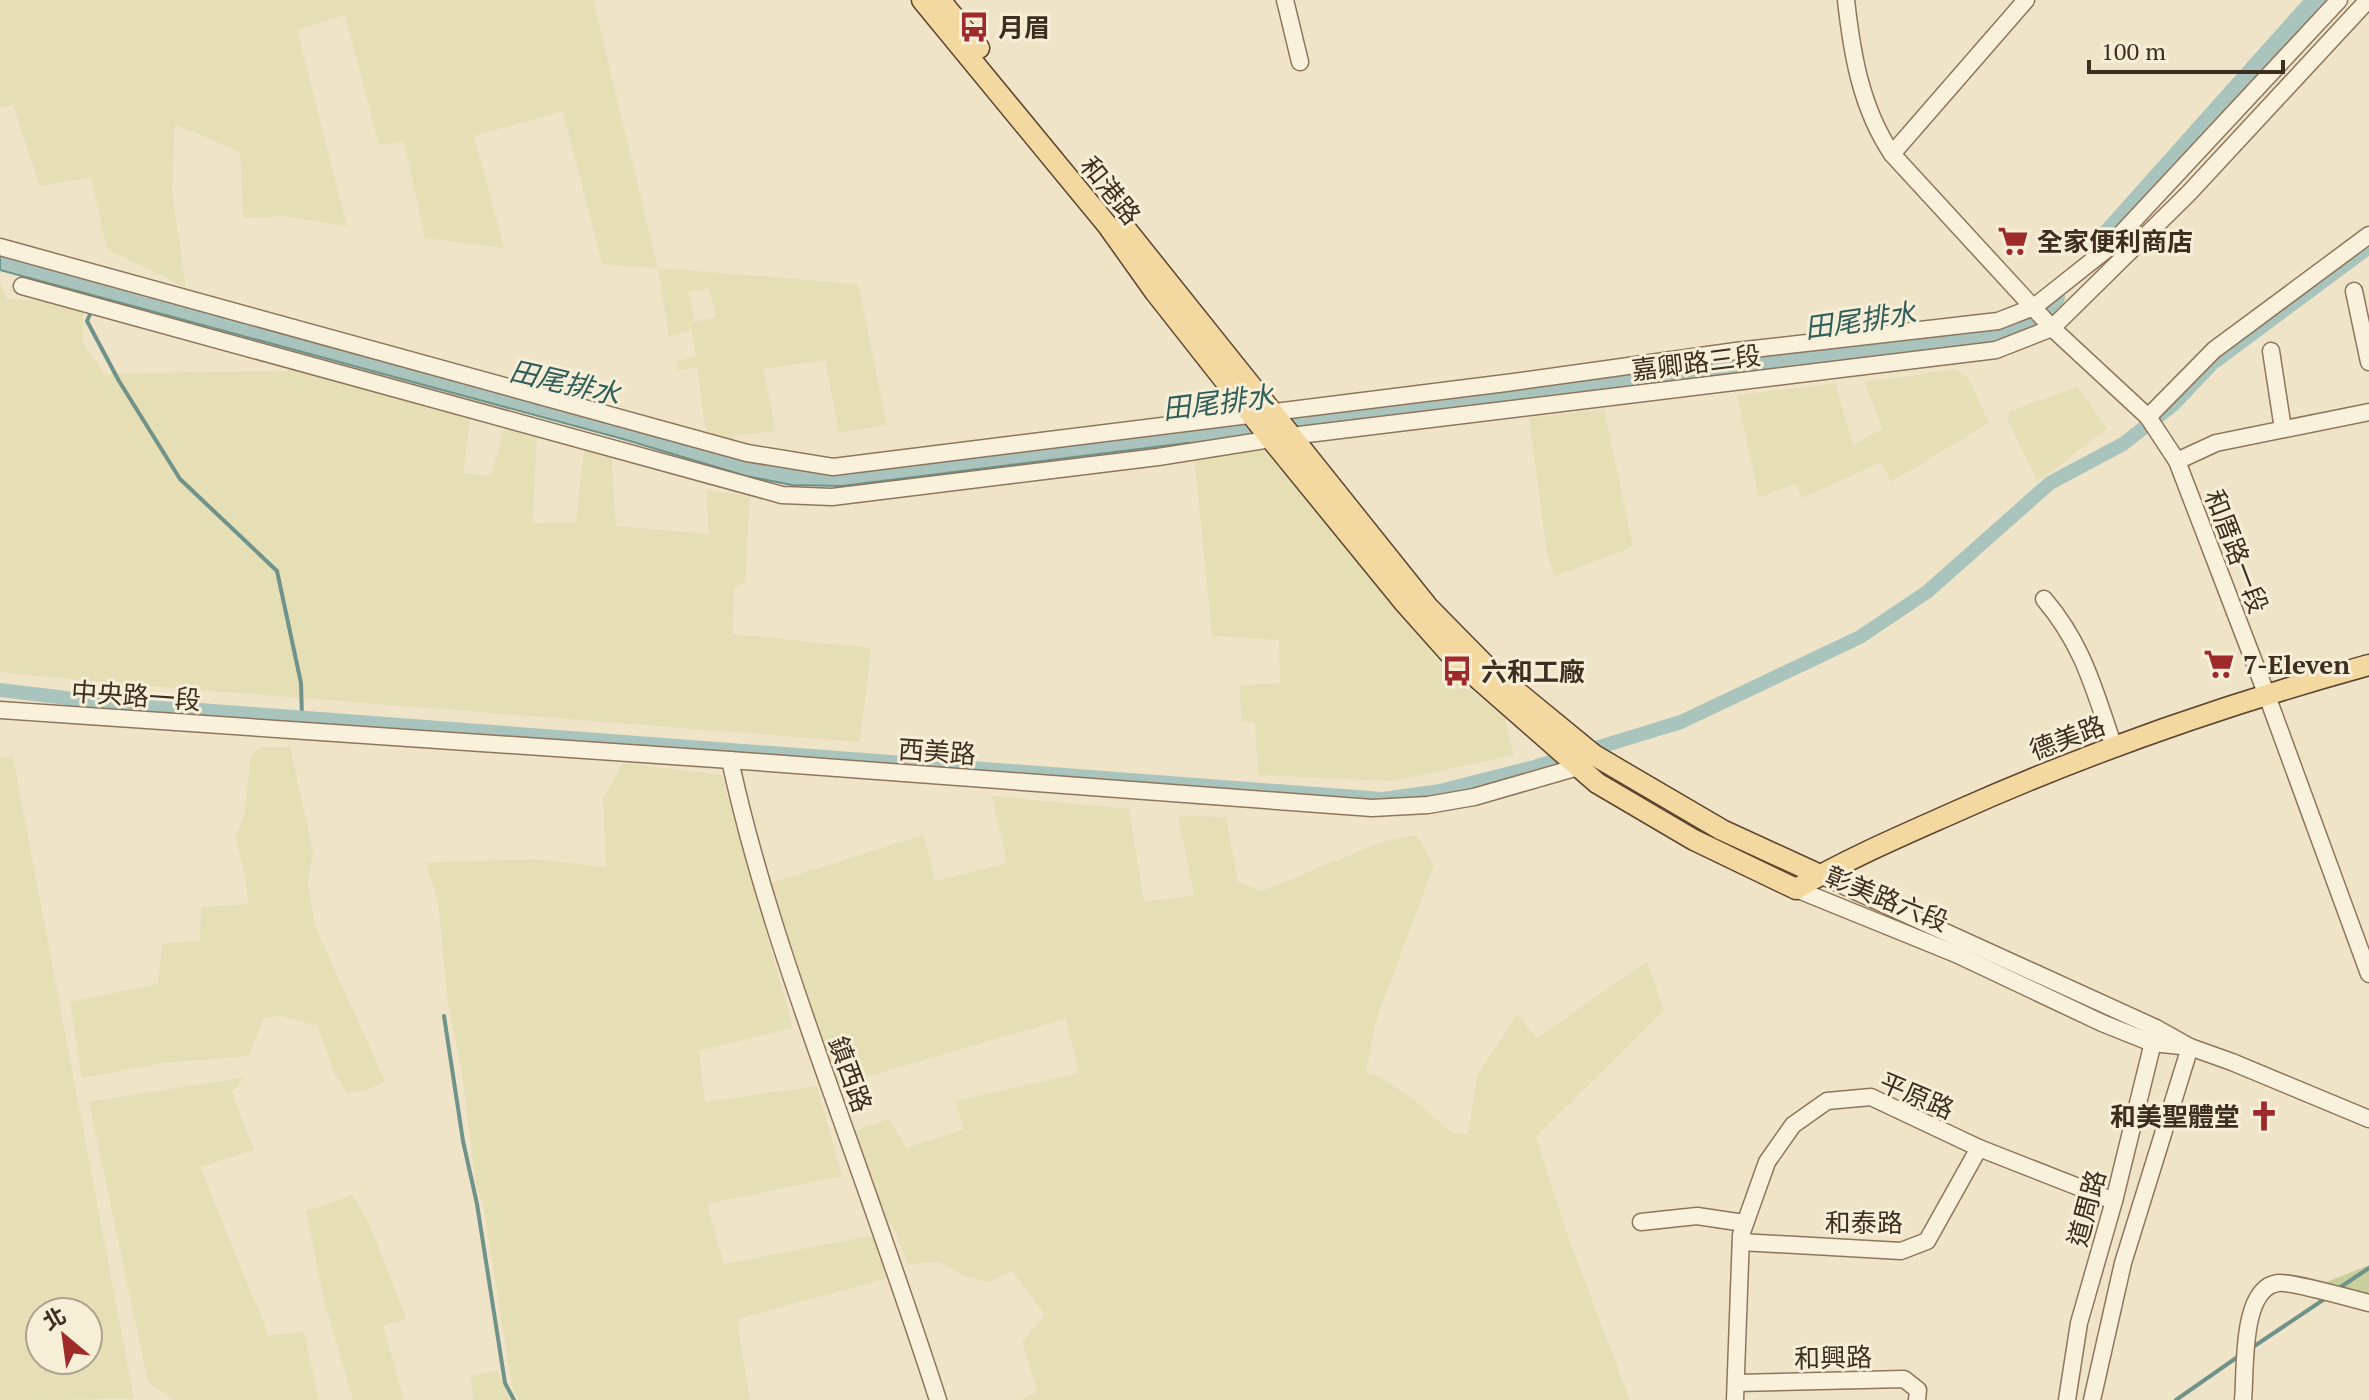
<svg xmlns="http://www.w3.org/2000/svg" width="2369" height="1400" viewBox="0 0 2369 1400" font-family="'PT Serif','Noto Sans TC',serif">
  <rect width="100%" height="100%" fill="#f0e4c8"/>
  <!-- farmland -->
  <g fill="#e6deb5" fill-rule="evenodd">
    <path d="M0 0H593L658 268 858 284 887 425 839 433 825 360 763 369 776 431 735 435V444L706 434 697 367 677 371 678 361 696 356 690 323 716 317 709 289 688 291 695 320 688 322 690 331 669 336 658 268 602 264 563 111 474 136 504 248 425 238 404 141 379 145 345 15 297 30 347 226 284 216 243 218 240 152 175 124 172 192 186 288 107 249 91 177 40 186 13 105 0 108Z"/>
    <path d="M0 283 7 299 83 303V343L105 374 313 370 471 412 463 473 491 476 507 420 537 432 533 523 576 522 585 442 611 451 616 526 709 534 706 490 750 496 745 582 734 588 733 634 871 648 860 742 98 682 0 672Z"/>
    <path d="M1955 369 1969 379 1989 423 1891 482 1881 462 1802 498 1795 484 1759 498 1737 395 1835 383 1853 445 1882 429 1865 382Z"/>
    <path d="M2077 387 2107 428 2038 482 2007 419 2010 411Z"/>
    <path d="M1604 409 1633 547 1555 576 1547 554 1529 418Z"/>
    <path d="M1271 447 1444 668 1505 718 1514 755 1394 781 1258 775 1255 723 1241 721 1240 686 1280 683 1279 640 1212 636 1194 454Z"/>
    <path d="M263 747H290L313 851 308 882 315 926 385 1081 369 1089 347 1093 334 1073 318 1026 280 1016 264 1018 248 1056 163 1063 82 1078 70 1002 158 984 162 944 200 941 201 907 248 904 246 878 235 838 245 811 250 760 254 752Z"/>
    <path d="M13 757 134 1399 0 1400V758ZM40 1312H88V1360H40Z"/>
    <path d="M623 763 722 775 793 1028 699 1051 705 1102 817 1086 842 1176 707 1204 724 1264 874 1235 888 1278 737 1319 750 1400H519L512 1386 483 1204 476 1187 462 1073 448 1003 438 901 426 863 533 859 606 867 603 799Z"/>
    <path d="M992 796 1129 809 1144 902 1194 895 1178 816 1226 817 1238 882 1262 891 1382 842 1416 835 1434 865 1376 1021 1366 1073 1378 1076 1413 1099 1452 1133 1468 1134 1477 1076 1517 1015 1537 1038 1647 961 1664 1010 1536 1137 1566 1231 1630 1400H1021L1037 1392 1022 1342 1045 1315 1012 1271 989 1282 964 1276 940 1262 908 1264 892 1224 883 1225 850 1132 889 1119 906 1148 964 1129 955 1101 1079 1073 1066 1019 834 1086 768 884 923 835 936 881 1007 863Z"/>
    <path d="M245 1077 232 1092 254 1150 200 1167 269 1336 304 1332 319 1400H174L148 1382 89 1102Z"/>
    <path d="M353 1195 372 1230 406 1319 383 1326 404 1400H353L324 1300 306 1211Z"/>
    <path d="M497 1370 511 1400H473L471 1376Z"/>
  </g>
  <!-- green -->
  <path fill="#c9cf9b" d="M2369 1265V1300L2314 1287Z"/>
  <!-- water -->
  <path fill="#a9c4bc" stroke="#6f938a" stroke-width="2" d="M0 251 820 473 1224 423 1235 437 842 486 792 485 746 476 623 439 0 270Z"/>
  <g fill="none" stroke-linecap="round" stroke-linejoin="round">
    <!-- stream -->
    <g stroke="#6f938a" stroke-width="4">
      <path d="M92 310 87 321 119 381 180 479 277 571 301 683 302 718"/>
      <path d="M444 1016 463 1141 477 1204 505 1383 514 1400"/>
      <path d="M2339 1288 2369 1268"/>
      <path d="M2250 1349 2326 1298"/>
      <path d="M2176 1400 2239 1356"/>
    </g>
    <!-- canal -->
    <path stroke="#a9c4bc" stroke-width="14" d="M0 690 107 703 1383 799 1440 791 1534 767 1681 722 1860 637 1927 592 2050 483 2123 444 2173 405 2212 364 2369 247"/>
    <!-- river -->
    <g stroke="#a9c4bc" stroke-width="24">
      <path d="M2105 240 2319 0"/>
      <path d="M1198 434 1577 391 1956 339 2024 326 2053 297"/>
    </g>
    <!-- minor casing -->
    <g stroke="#8d765c" stroke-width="19">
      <g id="minor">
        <path d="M1285 0 1300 62"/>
        <path d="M1846 0C1852 54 1861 108 1892 154L2052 328 2148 417 2177 461 2266 693 2369 974"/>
        <path d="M1892 154 2026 0"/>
        <path d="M0 247 747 453 833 467 1506 383 1736 351 1998 321 2034 307 2107 249 2339 0"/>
        <path d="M22 286 782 495 832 497 1158 457 1291 436 1996 350 2052 328 2189 193 2368 0"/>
        <path d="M2354 291 2369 362"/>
        <path d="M2271 351 2283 429"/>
        <path d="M2148 417 2214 350 2369 235"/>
        <path d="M2177 461 2216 443 2369 412"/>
        <path d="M2044 599C2084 646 2094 690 2114 747"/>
        <path d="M0 710 730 760 1372 808 1428 805 1474 797 1578 767 1586 761"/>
        <path d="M730 760C754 871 791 978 829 1085 866 1189 904 1294 938 1400"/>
        <path d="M1820 875 2156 1028 2190 1047 2232 1062 2369 1119"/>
        <path d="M1796 889 1956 954 2102 1023 2152 1043 2181 1046"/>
        <path d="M1641 1222 1697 1216 1744 1223"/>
        <path d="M1741 1242 1901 1251 1927 1241 1979 1148"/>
        <path d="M1736 1383 1904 1379 1918 1390 1917 1400"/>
        <path d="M1735 1400 1741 1235 1767 1162 1793 1125 1827 1101 1871 1097 1979 1148 2114 1201"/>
        <path d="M2067 1400 2079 1323 2114 1201 2155 1034"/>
        <path d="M2092 1400 2123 1263 2190 1047"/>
        <path d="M2243 1400C2246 1371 2240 1288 2278 1283 2290 1281 2353 1299 2369 1303"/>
      </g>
    </g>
    <!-- major casing -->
    <g stroke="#5b4430" stroke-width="23">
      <g id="major">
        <path d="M922 0 1108 226 1155 292 1266 433 1403 601 1451 655 1597 783 1694 840 1796 889C1847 859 1901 836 1955 812 2089 752 2227 704 2369 665"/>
        <path d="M940 0 979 48"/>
        <path d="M1125 228 1428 607 1488 668 1594 755 1722 830 1820 875"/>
      </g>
    </g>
    <!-- minor -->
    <use href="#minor" stroke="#faf1dc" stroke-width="16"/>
    <!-- major -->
    <use href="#major" stroke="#f3d9a0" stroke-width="20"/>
  </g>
  <!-- icons -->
  <defs>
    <g id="bus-bare" transform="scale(2.4)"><path d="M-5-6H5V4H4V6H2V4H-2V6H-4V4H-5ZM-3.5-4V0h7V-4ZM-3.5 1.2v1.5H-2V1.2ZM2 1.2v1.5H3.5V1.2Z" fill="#9e2a2b" stroke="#f7eed8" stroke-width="2.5" paint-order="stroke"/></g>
    <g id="supermarket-bare" transform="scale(2.4)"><path d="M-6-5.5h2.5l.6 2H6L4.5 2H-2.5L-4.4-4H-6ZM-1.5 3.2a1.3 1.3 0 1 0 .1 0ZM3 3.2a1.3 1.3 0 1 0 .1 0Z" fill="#9e2a2b" stroke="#f7eed8" stroke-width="2.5" paint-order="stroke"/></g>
    <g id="church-bare" transform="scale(2.4)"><path d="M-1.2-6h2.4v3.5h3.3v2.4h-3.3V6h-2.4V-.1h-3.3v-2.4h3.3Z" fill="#9e2a2b" stroke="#f7eed8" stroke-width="2.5" paint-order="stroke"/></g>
  </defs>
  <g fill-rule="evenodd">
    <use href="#bus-bare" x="974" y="27"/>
    <use href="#supermarket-bare" x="2013" y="241"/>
    <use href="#supermarket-bare" x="2219" y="664"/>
    <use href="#bus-bare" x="1457" y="671"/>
    <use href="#church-bare" x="2264" y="1116"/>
  </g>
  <g text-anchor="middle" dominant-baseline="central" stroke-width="6" stroke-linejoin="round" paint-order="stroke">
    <!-- poi labels -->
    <g font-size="26" font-weight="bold" fill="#3d2e20" stroke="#f7eed8" text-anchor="start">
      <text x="998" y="27">月眉</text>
      <text x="2037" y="241">全家便利商店</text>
      <text x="2243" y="664">7-Eleven</text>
      <text x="1481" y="671">六和工廠</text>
      <text x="2240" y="1116" text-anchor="end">和美聖體堂</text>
    </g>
    <!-- street labels -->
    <g font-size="26" fill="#3d2e20" stroke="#f7eed8">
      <text transform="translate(1111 190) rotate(51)">和港路</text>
      <text transform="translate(1696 362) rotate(-7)">嘉卿路三段</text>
      <text transform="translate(2237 551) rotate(69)">和厝路一段</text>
      <text transform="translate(136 695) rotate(4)">中央路一段</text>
      <text transform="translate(2067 737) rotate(-21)">德美路</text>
      <text transform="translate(937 751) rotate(4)">西美路</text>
      <text transform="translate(1887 898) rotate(22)">彰美路六段</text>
      <text transform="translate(851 1074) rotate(70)">鎮西路</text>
      <text transform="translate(1917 1095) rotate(23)">平原路</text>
      <text transform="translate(2086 1208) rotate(-75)">道周路</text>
      <text x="1864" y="1222">和泰路</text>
      <text transform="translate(1833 1357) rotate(-1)">和興路</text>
    </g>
    <!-- water labels -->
    <g font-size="28" font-style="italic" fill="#2f5d5a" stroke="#f7eed8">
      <text transform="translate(1860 320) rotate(-8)">田尾排水</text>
      <text transform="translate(565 382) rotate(13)">田尾排水</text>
      <text transform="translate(1218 402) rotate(-7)">田尾排水</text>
    </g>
  </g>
  <!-- north arrow -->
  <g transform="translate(64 1336) rotate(331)"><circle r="38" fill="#f7eed8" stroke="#ada18e" stroke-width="2"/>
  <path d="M0-6L14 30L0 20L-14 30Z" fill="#9e2a2b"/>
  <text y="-12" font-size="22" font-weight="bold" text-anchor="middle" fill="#3d2e20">北</text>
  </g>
  <!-- scale -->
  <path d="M2089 60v12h194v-12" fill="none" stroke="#3d2e20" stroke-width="4"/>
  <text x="2101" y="60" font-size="24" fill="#3d2e20" stroke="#f7eed8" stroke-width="6" paint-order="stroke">100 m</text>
</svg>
